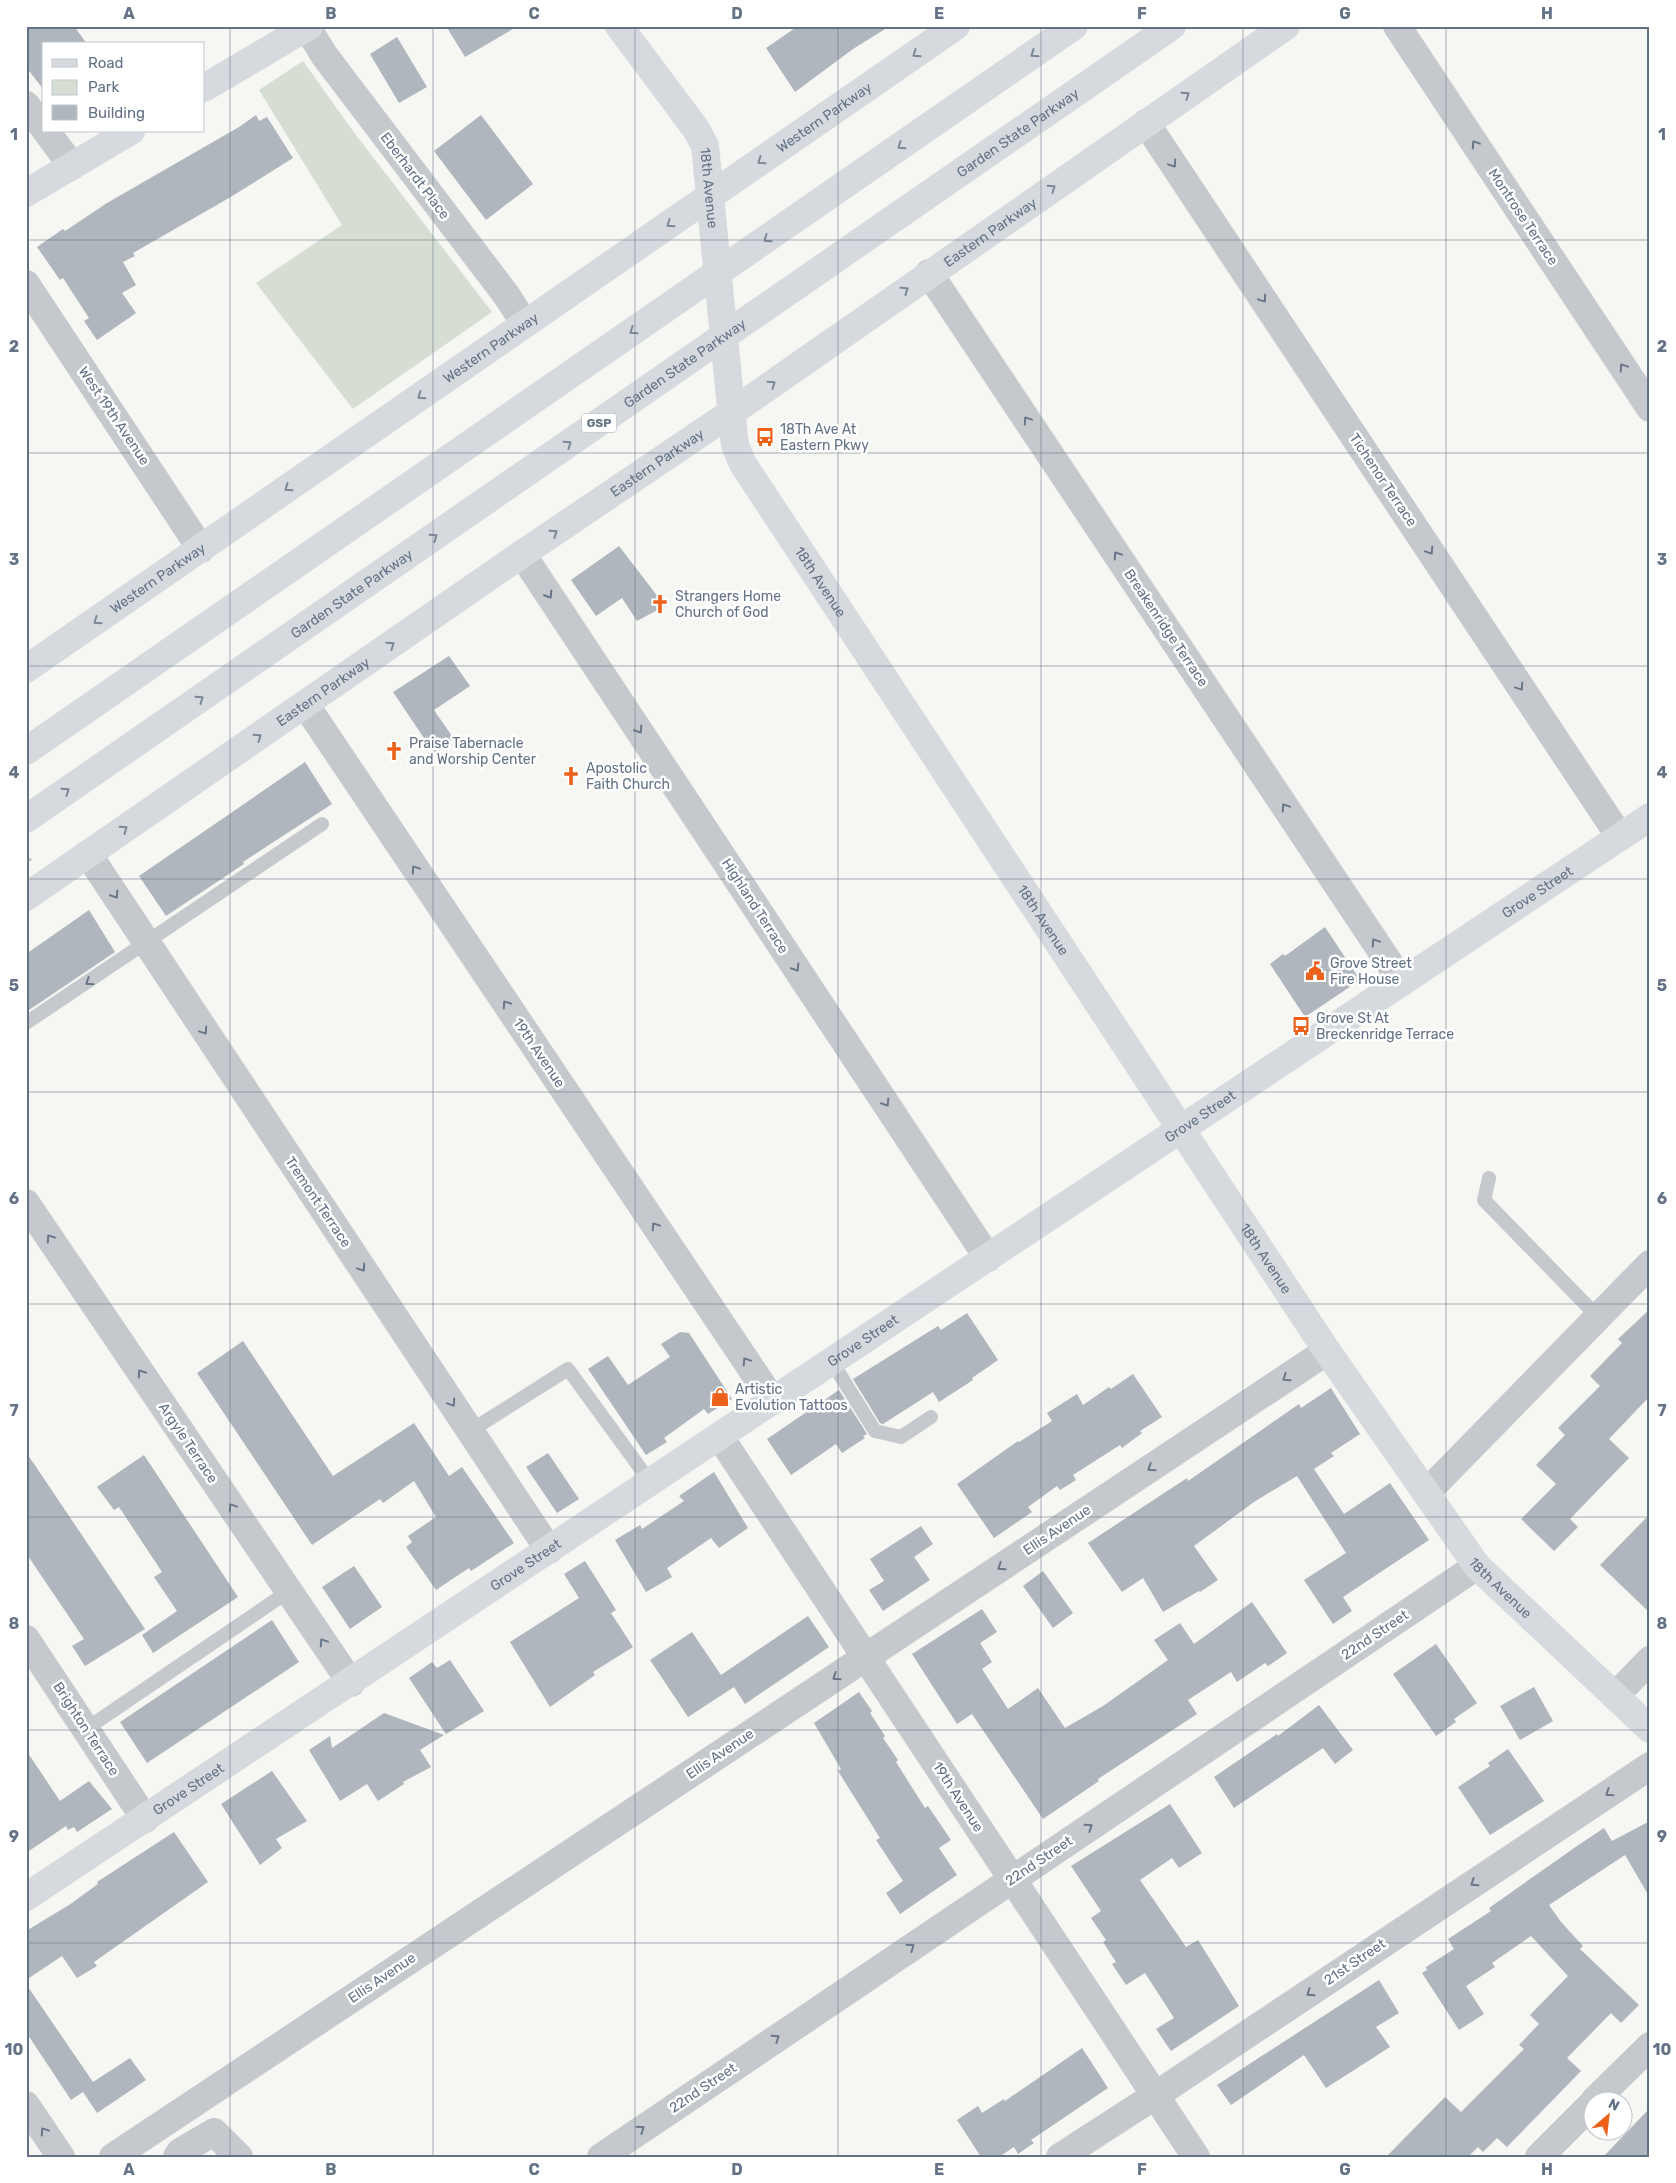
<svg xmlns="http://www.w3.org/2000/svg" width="1676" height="2183" viewBox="0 0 1676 2183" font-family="Rubik,sans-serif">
  <rect width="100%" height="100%" fill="#f6f6f2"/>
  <!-- green -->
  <path fill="#d6ded3" d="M303 61 353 131 492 312 353 409 256 283 342 225 259 90Z"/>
  <!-- building -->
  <g fill="#b0b6bd">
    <path d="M26 26H74L87 44H44V90L26 67Z"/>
    <path d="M446 26H518L465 57Z"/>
    <path d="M798 26H890L853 49 795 92 766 48Z"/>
    <path d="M397 37 427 87 399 103 370 54Z"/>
    <path d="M256 115 259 121 267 117 293 158 229 198 133 253 135 256 123 262 136 285 122 293 136 313 97 340 84 321 89 318 63 278 60 280 37 247 63 229 65 231 107 203 239 127Z"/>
    <path d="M481 115 533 184 486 220 434 151Z"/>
    <path d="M619 546 665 606 637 621 622 598 596 616 571 580Z"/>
    <path d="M449 656 470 686 434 710 454 739 434 753 393 692Z"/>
    <path d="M305 762 332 804 243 862 244 864 166 916 139 876Z"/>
    <path d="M89 910 115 952 26 1012V954Z"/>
    <path d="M1325 927 1360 980 1305 1017 1270 964 1283 954 1285 956Z"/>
    <path d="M1650 1309V1396L1609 1439 1629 1458 1570 1519 1578 1527 1554 1551 1521 1519 1556 1484 1536 1465 1565 1435 1558 1428 1600 1386 1590 1376 1622 1343 1618 1339Z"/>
    <path d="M967 1313 998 1360 972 1378 973 1380 939 1402 933 1392 883 1424 880 1423 853 1379 938 1326 941 1330Z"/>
    <path d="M680 1332 689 1333 732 1399 708 1414 704 1409 664 1438 667 1442 646 1455 588 1369 608 1356 628 1385 670 1357 661 1344Z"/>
    <path d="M243 1341 333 1476 414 1423 449 1476 462 1467 514 1543 471 1571 469 1568 436 1590 406 1547 412 1542 408 1536 436 1517 414 1481 383 1503 380 1499 312 1545 197 1373Z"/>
    <path d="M1133 1374 1162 1417 1140 1431 1142 1433 1122 1448 1120 1445 1073 1475 1076 1480 1060 1490 1057 1486 1028 1507 1032 1512 994 1538 957 1484 1018 1441 1019 1442 1052 1421 1047 1413 1077 1394 1083 1405 1109 1387 1111 1389Z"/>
    <path d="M1331 1388 1360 1434 1331 1453 1334 1456 1314 1469 1344 1514 1390 1483 1429 1540 1343 1597 1352 1611 1333 1624 1304 1580 1346 1553 1297 1476 1254 1502 1194 1546 1218 1580 1200 1592 1199 1591 1163 1612 1143 1578 1122 1592 1088 1543 1187 1478 1188 1481 1299 1404 1301 1408Z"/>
    <path d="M839 1390 867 1434 863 1436 865 1438 842 1453 836 1444 791 1475 767 1439Z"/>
    <path d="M26 1452 145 1629 85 1666 72 1646 84 1639 26 1553Z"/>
    <path d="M548 1453 579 1499 557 1513 526 1467Z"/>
    <path d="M144 1455 238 1597 153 1653 142 1635 177 1611 154 1577 162 1572 119 1507 114 1510 97 1487Z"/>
    <path d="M714 1472 748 1528 719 1548 711 1538 667 1568 672 1577 646 1592 615 1540 640 1525 642 1529 684 1501 679 1496Z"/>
    <path d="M1650 1514V1613L1600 1565Z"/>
    <path d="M921 1526 933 1544 914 1557 930 1580 883 1611 869 1590 884 1581 870 1559Z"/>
    <path d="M585 1561 616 1610 611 1613 633 1647 593 1672 595 1675 550 1707 510 1642 579 1598 564 1574Z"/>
    <path d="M354 1566 382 1607 350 1629 322 1587Z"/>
    <path d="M1043 1571 1073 1613 1053 1628 1023 1586Z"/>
    <path d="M1252 1602 1287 1653 1268 1666 1265 1663 1237 1682 1231 1672 1188 1700 1197 1714 1098 1779 1099 1781 1043 1819 972 1714 957 1724 912 1654 982 1609 997 1632 980 1643 992 1662 982 1669 1008 1709 1038 1688 1065 1728 1103 1706 1168 1660 1154 1640 1180 1623 1194 1644Z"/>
    <path d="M808 1616 829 1647 745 1704 734 1687 688 1717 650 1660 692 1632 721 1675Z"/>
    <path d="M272 1620 299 1662 147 1763 120 1722Z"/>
    <path d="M1436 1644 1477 1703 1454 1719 1456 1722 1436 1736 1393 1674Z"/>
    <path d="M450 1660 484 1711 446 1734 409 1678 432 1662 437 1668Z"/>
    <path d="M1534 1687 1553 1721 1520 1740 1500 1706Z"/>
    <path d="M859 1692 872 1711 870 1713 885 1736 883 1738 898 1760 896 1762 925 1808 928 1806 951 1840 939 1848 957 1875 900 1914 886 1893 903 1881 876 1840 880 1838 838 1771 841 1769 814 1723Z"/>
    <path d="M1319 1705 1353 1750 1335 1764 1323 1748 1234 1808 1214 1777 1277 1734 1278 1736Z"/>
    <path d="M384 1713 444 1735 420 1750 431 1767 403 1782 404 1784 378 1801 367 1784 340 1801 309 1750 330 1736 332 1748Z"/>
    <path d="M1508 1749 1544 1801 1490 1835 1458 1787 1490 1766 1488 1763Z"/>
    <path d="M26 1750 60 1801 89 1781 112 1809 77 1832 74 1827 68 1830 66 1826 26 1853Z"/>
    <path d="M272 1771 307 1821 276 1839 282 1848 260 1865 221 1804Z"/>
    <path d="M1170 1804 1202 1853 1179 1868 1172 1858 1140 1880 1186 1947 1198 1940 1239 2006 1171 2051 1156 2029 1174 2018 1145 1973 1126 1985 1112 1964 1116 1962 1103 1942 1106 1940 1091 1918 1101 1911 1071 1866Z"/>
    <path d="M1650 1821V1898L1625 1855 1549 1905 1561 1922 1583 1946 1580 1949 1639 2005 1621 2023 1611 2013 1567 2058 1581 2071 1507 2147 1497 2138 1483 2152 1478 2147 1468 2157H1386L1445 2097 1461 2112 1524 2049 1519 2045 1539 2024 1530 2015 1568 1976 1531 1936 1492 1963 1495 1967 1466 1986 1484 2014 1459 2030 1422 1973 1427 1970 1426 1967 1454 1949 1448 1939 1491 1911 1489 1908 1577 1846 1604 1828 1612 1841Z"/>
    <path d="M174 1832 208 1882 94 1962 97 1966 77 1978 62 1956 26 1980V1931L69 1905 98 1884 97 1882Z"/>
    <path d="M1379 1980 1399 2013 1376 2027 1390 2047 1326 2088 1304 2055 1231 2105 1217 2085Z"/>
    <path d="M26 1984 93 2082 130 2058 146 2080 97 2113 83 2092 71 2100 26 2032Z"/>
    <path d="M1082 2048 1108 2088 1031 2140 1034 2143 1018 2154 1014 2147 999 2157H981L957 2120 978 2106 982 2113 1004 2099 1005 2101Z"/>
    <path d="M1650 2108V2157H1603L1626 2133Z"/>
  </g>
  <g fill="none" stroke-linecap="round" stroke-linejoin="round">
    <!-- path -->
    <path stroke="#bfc0c3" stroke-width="3" stroke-dasharray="2.5 2.5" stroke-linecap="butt" d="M26 855 32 862"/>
    <!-- lane -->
    <g stroke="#c5c8cc" stroke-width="14">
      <path d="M26 1023 322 824"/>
      <path d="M1489 1178 1484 1200 1598 1317"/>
      <path d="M832 1362 875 1431 901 1437 931 1417"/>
      <path d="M470 1431 568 1369 651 1483"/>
      <path d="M86 1729 289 1591"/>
    </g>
    <!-- street -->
    <g stroke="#c5c8cc" stroke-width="28">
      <path d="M1397 26 1650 408"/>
      <path d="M307 27 324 55 507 296 525 324"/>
      <path d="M26 105 44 128"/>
      <path d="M1146 123 1620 837"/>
      <path d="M46 131 72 166"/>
      <path d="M929 273 1402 982"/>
      <path d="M26 284 201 549"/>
      <path d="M522 554 988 1258"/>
      <path d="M305 704 773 1401"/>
      <path d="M88 854 549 1550"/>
      <path d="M26 1203 351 1683"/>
      <path d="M720 1437 1196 2157"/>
      <path d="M1426 1493 1650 1264"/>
      <path d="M26 1639 145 1819"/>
      <path d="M1615 1696 1650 1660"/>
      <path d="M1595 2100 1650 2046"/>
      <path d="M26 2105 61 2157"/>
      <path d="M113 2157 1327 1351"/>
      <path d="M177 2157 180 2152 214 2132 239 2157"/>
      <path d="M601 2157 1477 1566"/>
      <path d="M1060 2157 1156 2095 1650 1766"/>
      <path d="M1539 2157 1594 2102"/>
    </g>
    <!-- secondary -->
    <g stroke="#d6dadf" stroke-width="28">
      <path id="s1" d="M619 26 696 129 705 146 734 438 736 448 743 464 1327 1351 1477 1566 1650 1729"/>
      <path d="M204 88 309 26"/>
      <path d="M26 193 131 131"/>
      <path id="s2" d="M26 669 956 26"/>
      <path id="s3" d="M26 897 522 554 732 412 1286 26"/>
      <path id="s4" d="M26 1897 1650 817"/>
    </g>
    <!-- highway -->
    <g stroke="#d6dadf" stroke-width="28">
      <path d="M26 751 1074 26"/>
      <path id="s5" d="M26 819 1172 26"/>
    </g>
  </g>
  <!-- one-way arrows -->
  <defs><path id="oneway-chevron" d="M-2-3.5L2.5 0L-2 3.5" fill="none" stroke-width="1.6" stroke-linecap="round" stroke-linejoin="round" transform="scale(1.25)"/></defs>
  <g stroke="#7a8797">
    <use href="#oneway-chevron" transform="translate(916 54) rotate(145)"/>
    <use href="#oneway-chevron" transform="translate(1034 54) rotate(145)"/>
    <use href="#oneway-chevron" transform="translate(1186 95) rotate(-35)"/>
    <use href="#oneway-chevron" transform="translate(901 146) rotate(145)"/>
    <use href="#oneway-chevron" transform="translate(761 161) rotate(145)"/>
    <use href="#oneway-chevron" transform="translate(1052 188) rotate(-35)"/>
    <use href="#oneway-chevron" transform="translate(670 224) rotate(146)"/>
    <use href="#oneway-chevron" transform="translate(767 239) rotate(145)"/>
    <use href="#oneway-chevron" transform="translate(905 290) rotate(-35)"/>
    <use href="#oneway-chevron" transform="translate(633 331) rotate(145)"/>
    <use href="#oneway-chevron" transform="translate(772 384) rotate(-35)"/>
    <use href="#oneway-chevron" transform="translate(421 396) rotate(145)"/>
    <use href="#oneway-chevron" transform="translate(568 444) rotate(-35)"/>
    <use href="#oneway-chevron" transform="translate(288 488) rotate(145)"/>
    <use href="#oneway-chevron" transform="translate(554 533) rotate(-34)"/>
    <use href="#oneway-chevron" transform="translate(434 537) rotate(-35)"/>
    <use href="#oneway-chevron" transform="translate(97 621) rotate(145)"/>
    <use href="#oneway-chevron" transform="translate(391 645) rotate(-35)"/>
    <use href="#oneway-chevron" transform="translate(200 699) rotate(-35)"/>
    <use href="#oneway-chevron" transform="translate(258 737) rotate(-35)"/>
    <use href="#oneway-chevron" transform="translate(66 791) rotate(-35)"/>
    <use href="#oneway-chevron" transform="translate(124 829) rotate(-35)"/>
  </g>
  <g stroke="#687689">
    <use href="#oneway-chevron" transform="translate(1475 144) rotate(-124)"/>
    <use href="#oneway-chevron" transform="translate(1173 164) rotate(56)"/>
    <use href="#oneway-chevron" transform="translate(1263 299) rotate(56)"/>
    <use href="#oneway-chevron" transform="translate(1623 367) rotate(-124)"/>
    <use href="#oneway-chevron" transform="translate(1027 420) rotate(-124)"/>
    <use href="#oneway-chevron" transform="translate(1430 551) rotate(56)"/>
    <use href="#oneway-chevron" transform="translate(1117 555) rotate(-124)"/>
    <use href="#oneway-chevron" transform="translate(549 595) rotate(57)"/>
    <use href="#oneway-chevron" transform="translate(1520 687) rotate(56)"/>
    <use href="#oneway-chevron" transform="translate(639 730) rotate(57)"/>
    <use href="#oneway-chevron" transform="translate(1285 807) rotate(-124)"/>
    <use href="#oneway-chevron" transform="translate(415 869) rotate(-124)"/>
    <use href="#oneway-chevron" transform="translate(115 895) rotate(57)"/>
    <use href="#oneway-chevron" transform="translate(1375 942) rotate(-124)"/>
    <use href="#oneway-chevron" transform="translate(796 968) rotate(57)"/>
    <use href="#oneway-chevron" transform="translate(89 982) rotate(146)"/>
    <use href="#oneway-chevron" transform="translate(506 1004) rotate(-124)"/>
    <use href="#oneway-chevron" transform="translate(204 1031) rotate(56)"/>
    <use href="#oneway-chevron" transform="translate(886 1103) rotate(57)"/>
    <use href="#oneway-chevron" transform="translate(655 1226) rotate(-124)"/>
    <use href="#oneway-chevron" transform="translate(50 1238) rotate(-124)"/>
    <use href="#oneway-chevron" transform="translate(362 1268) rotate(56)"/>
    <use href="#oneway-chevron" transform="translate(746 1361) rotate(-124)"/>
    <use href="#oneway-chevron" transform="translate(141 1373) rotate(-124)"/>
    <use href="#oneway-chevron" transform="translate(1286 1378) rotate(146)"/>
    <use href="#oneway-chevron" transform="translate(452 1403) rotate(56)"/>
    <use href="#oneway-chevron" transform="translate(1151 1468) rotate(146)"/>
    <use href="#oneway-chevron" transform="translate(232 1507) rotate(-124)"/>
    <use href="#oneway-chevron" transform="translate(1001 1567) rotate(146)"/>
    <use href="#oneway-chevron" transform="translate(323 1642) rotate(-124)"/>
    <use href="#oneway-chevron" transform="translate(836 1677) rotate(146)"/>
    <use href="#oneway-chevron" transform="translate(1609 1793) rotate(146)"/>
    <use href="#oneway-chevron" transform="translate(1089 1827) rotate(-34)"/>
    <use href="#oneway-chevron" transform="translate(1474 1883) rotate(146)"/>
    <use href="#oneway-chevron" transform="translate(911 1947) rotate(-34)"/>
    <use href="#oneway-chevron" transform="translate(1310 1993) rotate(146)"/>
    <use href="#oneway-chevron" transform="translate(776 2038) rotate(-34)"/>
    <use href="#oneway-chevron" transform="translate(641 2129) rotate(-34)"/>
    <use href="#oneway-chevron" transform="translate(44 2131) rotate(-124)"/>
  </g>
  <!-- grid -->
  <path fill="none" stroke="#637285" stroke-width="1" stroke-opacity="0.55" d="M230 26V2157M433 26V2157M635 26V2157M838 26V2157M1041 26V2157M1243 26V2157M1446 26V2157M26 240H1650M26 453H1650M26 666H1650M26 879H1650M26 1092H1650M26 1304H1650M26 1517H1650M26 1730H1650M26 1943H1650"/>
  <!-- icons -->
  <defs>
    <g id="bus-bare" transform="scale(1.5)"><path d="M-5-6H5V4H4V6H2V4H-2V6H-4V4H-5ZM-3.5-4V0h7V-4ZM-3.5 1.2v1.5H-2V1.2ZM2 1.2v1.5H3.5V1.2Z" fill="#ed611b" stroke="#fff" stroke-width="2.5" paint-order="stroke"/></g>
    <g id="church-bare" transform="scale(1.5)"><path d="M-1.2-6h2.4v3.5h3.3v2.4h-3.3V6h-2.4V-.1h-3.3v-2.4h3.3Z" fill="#ed611b" stroke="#fff" stroke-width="2.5" paint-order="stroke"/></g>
    <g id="civic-bare" transform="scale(1.5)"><path d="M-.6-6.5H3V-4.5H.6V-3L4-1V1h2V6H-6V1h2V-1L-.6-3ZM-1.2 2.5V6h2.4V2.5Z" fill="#ed611b" stroke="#fff" stroke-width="2.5" paint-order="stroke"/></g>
    <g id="shop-bare" transform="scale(1.5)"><path d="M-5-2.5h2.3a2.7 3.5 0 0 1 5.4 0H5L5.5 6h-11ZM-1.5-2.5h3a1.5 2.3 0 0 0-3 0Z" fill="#ed611b" stroke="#fff" stroke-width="2.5" paint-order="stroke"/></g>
  </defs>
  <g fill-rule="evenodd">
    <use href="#bus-bare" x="765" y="437"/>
    <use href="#church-bare" x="660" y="604"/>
    <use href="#church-bare" x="394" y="751"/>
    <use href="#church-bare" x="571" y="776"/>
    <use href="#civic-bare" x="1315" y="971"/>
    <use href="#bus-bare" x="1301" y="1026"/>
    <use href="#shop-bare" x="720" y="1397"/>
  </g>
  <g text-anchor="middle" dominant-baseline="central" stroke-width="5" stroke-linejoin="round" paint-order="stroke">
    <!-- shield labels -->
    <rect fill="#fff" stroke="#929caa" stroke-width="1" x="581.5" y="413.5" width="35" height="19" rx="4"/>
    <g font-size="12" font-weight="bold" fill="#637285">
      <text x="599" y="423">GSP</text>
    </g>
    <!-- street labels -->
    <g font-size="14" fill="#637285" stroke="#fff">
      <text stroke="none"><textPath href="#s2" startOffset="970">Western Parkway</textPath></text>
      <text stroke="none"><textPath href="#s5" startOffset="1206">Garden State Parkway</textPath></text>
      <text transform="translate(415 176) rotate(53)">Eberhardt Place</text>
      <text stroke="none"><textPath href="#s1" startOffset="190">18th Avenue</textPath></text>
      <text transform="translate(1523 217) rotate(56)">Montrose Terrace</text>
      <text stroke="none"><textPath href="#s3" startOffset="1171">Eastern Parkway</textPath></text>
      <text stroke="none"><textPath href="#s2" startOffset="565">Western Parkway</textPath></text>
      <text stroke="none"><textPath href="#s5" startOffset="801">Garden State Parkway</textPath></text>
      <text transform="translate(114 416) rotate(56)">West 19th Avenue</text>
      <text stroke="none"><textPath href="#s3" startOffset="766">Eastern Parkway</textPath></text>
      <text transform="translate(1383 480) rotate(56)">Tichenor Terrace</text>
      <text stroke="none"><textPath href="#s2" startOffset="160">Western Parkway</textPath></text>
      <text stroke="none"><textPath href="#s1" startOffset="610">18th Avenue</textPath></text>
      <text stroke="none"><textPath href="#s5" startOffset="396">Garden State Parkway</textPath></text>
      <text transform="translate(1166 628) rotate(56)">Breakenridge Terrace</text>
      <text stroke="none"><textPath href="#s3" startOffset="361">Eastern Parkway</textPath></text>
      <text stroke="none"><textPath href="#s4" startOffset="1815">Grove Street</textPath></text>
      <text transform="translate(755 906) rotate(57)">Highland Terrace</text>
      <text stroke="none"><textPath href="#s1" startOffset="1015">18th Avenue</textPath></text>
      <text transform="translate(539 1053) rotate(56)">19th Avenue</text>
      <text stroke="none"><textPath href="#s4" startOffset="1410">Grove Street</textPath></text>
      <text transform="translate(318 1202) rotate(56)">Tremont Terrace</text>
      <text stroke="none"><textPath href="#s1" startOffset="1420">18th Avenue</textPath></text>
      <text stroke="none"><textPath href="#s4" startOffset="1005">Grove Street</textPath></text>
      <text transform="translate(188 1443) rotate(56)">Argyle Terrace</text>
      <text transform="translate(1057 1530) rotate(-34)">Ellis Avenue</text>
      <text stroke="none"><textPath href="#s4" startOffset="600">Grove Street</textPath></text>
      <text stroke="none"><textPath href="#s1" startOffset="1825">18th Avenue</textPath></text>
      <text transform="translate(1375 1635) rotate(-34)">22nd Street</text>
      <text transform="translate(86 1729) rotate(57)">Brighton Terrace</text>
      <text transform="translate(720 1754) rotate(-34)">Ellis Avenue</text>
      <text stroke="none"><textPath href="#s4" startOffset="195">Grove Street</textPath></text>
      <text transform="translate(958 1797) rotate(57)">19th Avenue</text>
      <text transform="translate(1039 1861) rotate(-34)">22nd Street</text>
      <text transform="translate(1355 1962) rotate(-34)">21st Street</text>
      <text transform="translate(382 1978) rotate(-34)">Ellis Avenue</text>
      <text transform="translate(703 2088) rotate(-34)">22nd Street</text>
    </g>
    <!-- poi labels -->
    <g font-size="14" fill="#637285" stroke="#fff" text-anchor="start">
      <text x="780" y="429">18Th Ave At<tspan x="780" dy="16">Eastern Pkwy</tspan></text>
      <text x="675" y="596">Strangers Home<tspan x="675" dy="16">Church of God</tspan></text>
      <text x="409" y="743">Praise Tabernacle<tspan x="409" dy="16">and Worship Center</tspan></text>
      <text x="586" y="768">Apostolic<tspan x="586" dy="16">Faith Church</tspan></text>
      <text x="1330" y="963">Grove Street<tspan x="1330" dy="16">Fire House</tspan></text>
      <text x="1316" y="1018">Grove St At<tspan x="1316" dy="16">Breckenridge Terrace</tspan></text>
      <text x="735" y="1389">Artistic<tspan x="735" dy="16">Evolution Tattoos</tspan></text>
    </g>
  </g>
  <!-- border -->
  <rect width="1676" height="2183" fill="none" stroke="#ffffff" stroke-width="55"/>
  <!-- legend -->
  <rect x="42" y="42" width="162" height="90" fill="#ffffff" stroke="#c1c7ce"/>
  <rect x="52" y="59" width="25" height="8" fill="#d6dadf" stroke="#c1c7ce"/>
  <text x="88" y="68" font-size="15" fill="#637285">Road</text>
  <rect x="52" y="80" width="25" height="15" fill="#d6ded3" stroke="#c1c7ce"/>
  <text x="88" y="92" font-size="15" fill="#637285">Park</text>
  <rect x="52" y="105" width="25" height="15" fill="#b0b6bd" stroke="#c1c7ce"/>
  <text x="88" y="118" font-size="15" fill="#637285">Building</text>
  <!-- north arrow -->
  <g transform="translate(1608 2116) rotate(28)"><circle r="24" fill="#ffffff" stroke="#c1c7ce"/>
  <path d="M0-4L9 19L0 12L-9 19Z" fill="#ed611b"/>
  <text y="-8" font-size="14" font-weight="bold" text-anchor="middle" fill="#637285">N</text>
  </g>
  <rect x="28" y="28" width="1620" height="2128" fill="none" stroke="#637285" stroke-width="2"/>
  <g font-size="16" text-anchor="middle" font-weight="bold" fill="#637285">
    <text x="129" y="19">A</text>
    <text x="331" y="19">B</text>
    <text x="534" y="19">C</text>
    <text x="737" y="19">D</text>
    <text x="939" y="19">E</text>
    <text x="1142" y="19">F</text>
    <text x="1345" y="19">G</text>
    <text x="1547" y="19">H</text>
    <text x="14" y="140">1</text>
    <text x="1662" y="140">1</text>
    <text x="14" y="352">2</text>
    <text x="1662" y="352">2</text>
    <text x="14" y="565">3</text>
    <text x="1662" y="565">3</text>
    <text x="14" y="778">4</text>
    <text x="1662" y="778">4</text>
    <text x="14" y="991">5</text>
    <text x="1662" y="991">5</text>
    <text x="14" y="1204">6</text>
    <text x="1662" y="1204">6</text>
    <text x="14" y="1416">7</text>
    <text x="1662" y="1416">7</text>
    <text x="14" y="1629">8</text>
    <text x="1662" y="1629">8</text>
    <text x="14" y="1842">9</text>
    <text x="1662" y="1842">9</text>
    <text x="14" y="2055">10</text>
    <text x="1662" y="2055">10</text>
    <text x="129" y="2175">A</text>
    <text x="331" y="2175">B</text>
    <text x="534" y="2175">C</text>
    <text x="737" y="2175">D</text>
    <text x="939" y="2175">E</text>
    <text x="1142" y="2175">F</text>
    <text x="1345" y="2175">G</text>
    <text x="1547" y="2175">H</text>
  </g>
</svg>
